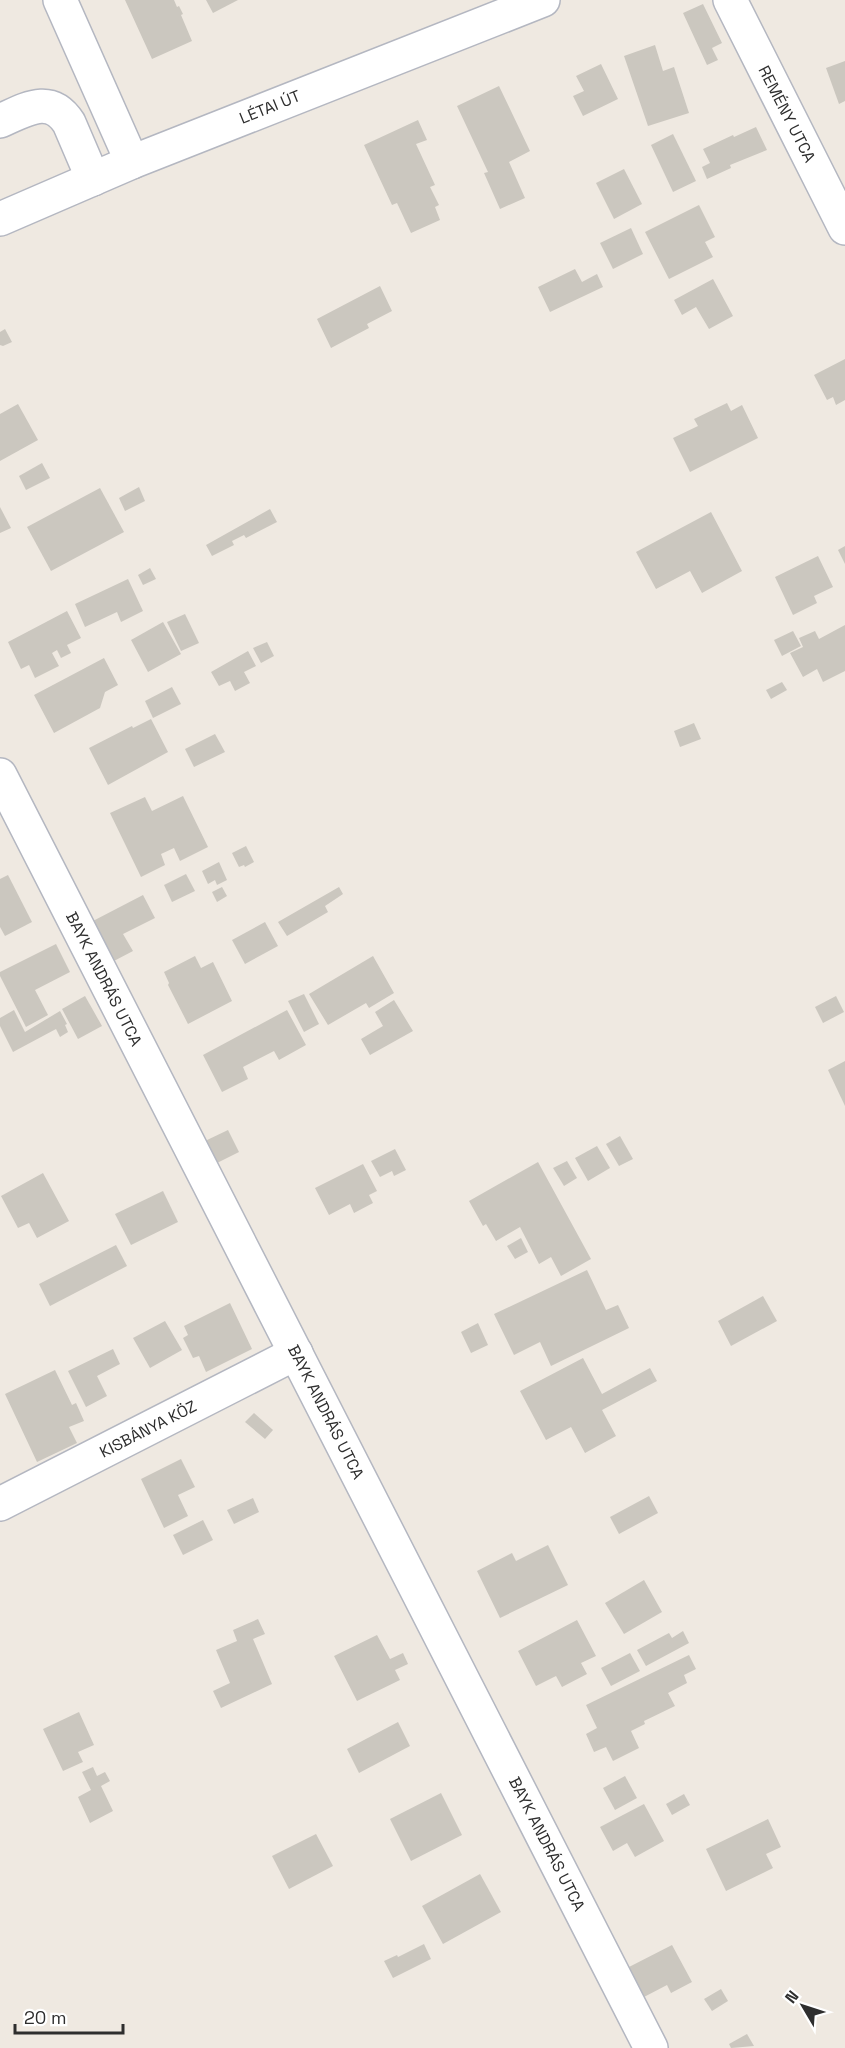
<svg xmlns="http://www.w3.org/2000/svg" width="845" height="2048" viewBox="0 0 845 2048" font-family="'Space Grotesk',sans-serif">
  <rect width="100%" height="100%" fill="#efe9e1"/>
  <!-- building -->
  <g fill="#cbc7bf">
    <path d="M125 0H174L177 7 179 6 183 14 181 15 192 41 152 59Z"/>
    <path d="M206 0H238L213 13Z"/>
    <path d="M703 4 722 43 712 48 718 60 707 65 683 13Z"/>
    <path d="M655 45 663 71 674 67 689 113 648 126 624 56Z"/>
    <path d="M845 61V101L839 104 826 68Z"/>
    <path d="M601 64 618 99 583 116 573 96 584 91 576 76Z"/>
    <path d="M499 86 530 151 509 162 525 198 500 209 484 173 488 172 457 106Z"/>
    <path d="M418 120 427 140 416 144 435 185 430 187 439 205 435 207 440 220 411 233 397 203 392 205 364 145Z"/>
    <path d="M756 127 767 150 730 165 731 168 707 179 702 167 710 163 703 149 733 135 734 137Z"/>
    <path d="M673 134 696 181 673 192 651 145Z"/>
    <path d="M624 169 642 204 614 219 596 183Z"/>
    <path d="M699 205 715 237 705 242 713 257 669 279 645 232Z"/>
    <path d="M631 228 643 254 613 269 600 243Z"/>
    <path d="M575 269 582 282 597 274 603 287 550 312 538 287Z"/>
    <path d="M713 279 733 316 709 329 696 307 682 315 674 300Z"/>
    <path d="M380 286 392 311 367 324 369 328 331 348 317 319Z"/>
    <path d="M5 329 12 342 3 346 0 345V332Z"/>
    <path d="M845 359V400L836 405 833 397 827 400 814 375Z"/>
    <path d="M727 403 731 411 742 405 758 438 690 472 673 438 698 426 694 419Z"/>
    <path d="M18 404 38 440 0 461V414Z"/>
    <path d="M42 463 50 478 26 490 19 476Z"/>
    <path d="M139 487 145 501 125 511 119 498Z"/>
    <path d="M100 488 124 532 51 571 27 527Z"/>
    <path d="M0 507 11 528 0 533Z"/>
    <path d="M270 509 277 522 246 538 244 535 232 541 234 545 212 556 206 545Z"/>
    <path d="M711 512 742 571 702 593 690 571 656 589 636 552Z"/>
    <path d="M845 546V564L838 550Z"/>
    <path d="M818 556 833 587 814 596 817 603 793 615 775 577Z"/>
    <path d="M150 568 156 579 143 585 138 575Z"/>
    <path d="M128 579 143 611 121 622 117 612 85 627 75 604Z"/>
    <path d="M67 611 81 638 67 645 71 653 61 658 57 650 52 653 59 666 35 678 29 665 21 669 8 642Z"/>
    <path d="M185 614 199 643 181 651 167 622Z"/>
    <path d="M163 622 181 654 148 672 131 640Z"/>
    <path d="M845 625V671L823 682 817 669 803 677 790 653 803 647 799 638 815 631 819 639Z"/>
    <path d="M793 631 801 646 782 656 774 640Z"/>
    <path d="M267 642 274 656 261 663 253 648Z"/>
    <path d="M248 651 256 666 244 672 250 683 235 691 230 681 219 686 211 672Z"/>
    <path d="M104 658 118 685 105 692 100 708 54 733 34 695Z"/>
    <path d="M782 682 787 690 771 699 766 690Z"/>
    <path d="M172 687 181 704 153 718 145 701Z"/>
    <path d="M151 719 168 752 108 785 89 748 132 726 133 728Z"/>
    <path d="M694 723 701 739 680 747 674 731Z"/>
    <path d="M215 734 225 752 194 767 185 749Z"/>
    <path d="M183 796 208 847 180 861 174 848 161 854 165 865 141 877 110 813 145 797 152 811Z"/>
    <path d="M246 846 254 862 245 867 244 865 239 867 232 853Z"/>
    <path d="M219 862 227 880 217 885 215 880 208 884 202 871Z"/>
    <path d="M186 874 195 891 172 902 164 885Z"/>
    <path d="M8 875 32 922 5 936 0 927V879Z"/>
    <path d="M222 887 227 896 217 902 212 892Z"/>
    <path d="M339 887 343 894 325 906 328 912 287 936 278 922Z"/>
    <path d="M143 895 155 918 123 934 133 951 112 962 91 922Z"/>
    <path d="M265 922 278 946 245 964 232 940Z"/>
    <path d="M56 944 70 972 35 990 48 1015 26 1027 0 976V972Z"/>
    <path d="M195 956 201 968 213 962 232 1001 188 1024 168 985 169 983 164 972Z"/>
    <path d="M373 956 394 993 369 1008 366 1003 328 1025 309 994Z"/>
    <path d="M304 994 319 1024 304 1032 288 1001Z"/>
    <path d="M85 996 102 1026 78 1039 62 1009Z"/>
    <path d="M836 996 844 1012 823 1023 815 1007Z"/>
    <path d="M394 1000 413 1031 370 1055 361 1039 383 1026 375 1012Z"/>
    <path d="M14 1010 25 1032 60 1011 67 1024 65 1025 68 1032 60 1037 56 1029 13 1052 0 1026V1018Z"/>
    <path d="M287 1010 306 1045 279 1060 274 1051 243 1067 248 1079 222 1092 203 1055Z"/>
    <path d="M845 1061V1106L828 1070Z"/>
    <path d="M228 1130 239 1152 217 1163 205 1141Z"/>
    <path d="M620 1136 633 1159 619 1166 606 1144Z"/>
    <path d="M597 1146 610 1168 588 1181 575 1158Z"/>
    <path d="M395 1149 406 1170 394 1176 392 1171 380 1177 371 1161Z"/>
    <path d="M567 1161 577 1178 564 1186 553 1168Z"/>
    <path d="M538 1162 591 1259 561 1276 551 1257 539 1264 520 1227 496 1241 486 1224 483 1226 469 1201Z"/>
    <path d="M363 1164 377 1191 369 1195 373 1203 354 1213 350 1204 329 1215 315 1188Z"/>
    <path d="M43 1173 69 1221 37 1238 29 1223 18 1228 1 1196Z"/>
    <path d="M163 1191 178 1222 131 1245 115 1214Z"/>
    <path d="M521 1238 528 1252 515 1259 507 1246Z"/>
    <path d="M116 1245 127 1266 50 1306 39 1284Z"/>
    <path d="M587 1270 606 1310 618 1305 629 1328 551 1366 540 1342 514 1355 494 1314Z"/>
    <path d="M763 1296 777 1321 731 1346 718 1321Z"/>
    <path d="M230 1303 252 1349 206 1372 199 1356 193 1358 183 1338 188 1335 184 1326Z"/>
    <path d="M165 1321 182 1350 150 1368 133 1338Z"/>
    <path d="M478 1323 488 1345 471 1353 461 1332Z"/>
    <path d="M113 1349 120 1364 97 1376 107 1396 86 1407 68 1371Z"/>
    <path d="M583 1358 602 1394 650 1368 657 1381 602 1410 616 1436 585 1453 571 1427 546 1440 520 1391Z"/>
    <path d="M55 1370 72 1405 76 1403 84 1421 69 1427 77 1443 37 1462 5 1394Z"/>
    <path d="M254 1413 273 1430 265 1439 245 1422Z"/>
    <path d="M181 1459 195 1487 178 1495 188 1516 164 1528 141 1479Z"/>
    <path d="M649 1496 658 1513 619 1534 610 1517Z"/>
    <path d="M253 1498 259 1512 234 1524 227 1510Z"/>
    <path d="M203 1520 213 1540 183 1555 173 1535Z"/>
    <path d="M548 1545 568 1585 500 1618 477 1571 512 1553 516 1561Z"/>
    <path d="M644 1580 662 1612 624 1634 605 1603Z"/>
    <path d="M258 1619 265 1634 253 1639 272 1684 221 1708 213 1691 230 1683 216 1650 237 1641 233 1630Z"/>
    <path d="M577 1620 596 1656 581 1663 587 1674 562 1687 556 1676 536 1686 518 1651Z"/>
    <path d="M683 1631 689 1643 646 1666 637 1650 669 1633 672 1638Z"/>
    <path d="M377 1635 390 1659 403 1653 408 1664 395 1670 400 1680 357 1701 334 1656Z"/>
    <path d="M630 1653 640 1671 611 1686 601 1668Z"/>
    <path d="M689 1655 696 1669 684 1675 687 1683 668 1693 675 1706 644 1721 645 1724 631 1731 639 1748 613 1761 606 1747 594 1752 586 1734 597 1728 586 1705Z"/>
    <path d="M79 1712 94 1745 78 1752 83 1762 63 1771 43 1729Z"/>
    <path d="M398 1722 410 1746 359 1773 347 1749Z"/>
    <path d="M93 1767 97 1776 105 1772 110 1781 101 1786 113 1811 90 1823 78 1797 91 1790 82 1772Z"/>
    <path d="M625 1776 637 1798 615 1810 603 1788Z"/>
    <path d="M441 1793 462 1835 411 1861 390 1819Z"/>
    <path d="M684 1794 690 1805 672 1815 666 1804Z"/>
    <path d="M644 1804 664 1841 635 1857 627 1843 613 1851 600 1827Z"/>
    <path d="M768 1819 781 1847 766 1854 773 1868 726 1891 706 1849Z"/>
    <path d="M316 1834 333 1866 289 1889 272 1856Z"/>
    <path d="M480 1874 501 1912 443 1944 422 1906Z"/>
    <path d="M424 1944 431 1959 393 1978 384 1961 397 1955 398 1957Z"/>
    <path d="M672 1945 692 1982 671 1993 667 1985 644 1997 629 1967Z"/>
    <path d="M721 1989 728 2001 712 2011 704 1999Z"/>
    <path d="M747 2034 754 2046 731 2048 729 2044Z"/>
  </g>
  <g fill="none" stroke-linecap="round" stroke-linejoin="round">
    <!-- minor casing -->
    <g stroke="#b4b7c1" stroke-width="36">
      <g id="minor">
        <path d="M60 0 132 162"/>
        <path d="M730 0 845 228"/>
        <path d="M0 121C25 110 50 93 69 123L93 179"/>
        <path d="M0 219 132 162 543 0"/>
        <path d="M0 775 651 2048"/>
        <path d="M0 1504 296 1353"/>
      </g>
    </g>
    <!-- minor -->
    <use href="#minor" stroke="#fff" stroke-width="33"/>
  </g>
  <g text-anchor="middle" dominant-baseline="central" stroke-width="6" stroke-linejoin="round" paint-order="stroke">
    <!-- street labels -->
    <g font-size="16" fill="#2e2e2e" stroke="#fff">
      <text transform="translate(270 107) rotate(-22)">LÉTAI ÚT</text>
      <text transform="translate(787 114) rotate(63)">REMÉNY UTCA</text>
      <text transform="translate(104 979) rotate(63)">BAYK ANDRÁS UTCA</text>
      <text transform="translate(326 1412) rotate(63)">BAYK ANDRÁS UTCA</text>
      <text transform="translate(148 1429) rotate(-27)">KISBÁNYA KÖZ</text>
      <text transform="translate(547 1844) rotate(63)">BAYK ANDRÁS UTCA</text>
    </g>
  </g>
  <!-- north arrow -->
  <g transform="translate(803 2006) rotate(309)" stroke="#ffffff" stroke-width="4.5" paint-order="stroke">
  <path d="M0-4.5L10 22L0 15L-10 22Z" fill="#2e2e2e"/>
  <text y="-9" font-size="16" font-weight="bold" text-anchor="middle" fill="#2e2e2e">N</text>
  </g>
  <!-- scale -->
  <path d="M15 2024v9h108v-9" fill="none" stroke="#2e2e2e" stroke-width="3"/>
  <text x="24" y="2024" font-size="18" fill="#2e2e2e" stroke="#ffffff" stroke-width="4.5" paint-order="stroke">20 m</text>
</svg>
